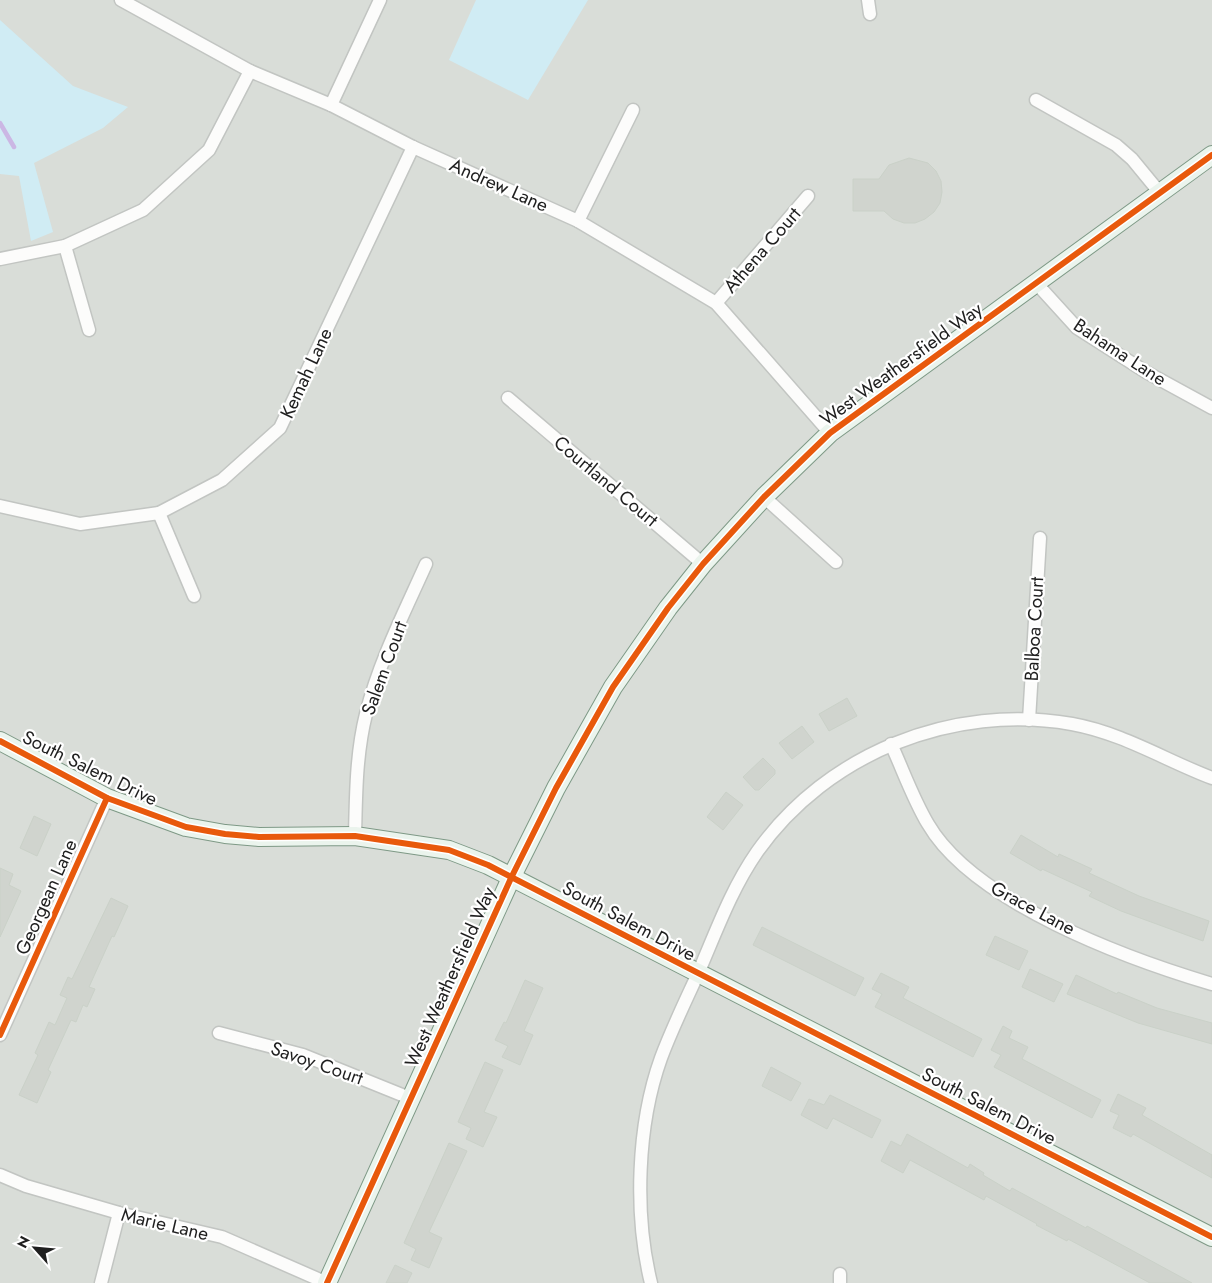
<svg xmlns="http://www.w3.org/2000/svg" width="1212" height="1283" viewBox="0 0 1212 1283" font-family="Jost,sans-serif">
  <rect width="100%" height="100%" fill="#e8eee7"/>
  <!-- residential -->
  <rect fill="#d9ddd8" x="0" y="0" width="1212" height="1283"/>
  <!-- park -->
  <g fill="#d0ecf4">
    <path d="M476 0H588L528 100 449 60Z"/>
    <path d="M0 20 73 86 128 107 103 128 34 163 53 232 31 241 19 176 0 174Z"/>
  </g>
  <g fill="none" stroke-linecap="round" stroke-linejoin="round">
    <!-- stream -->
    <path stroke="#cbb7e4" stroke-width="4.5" d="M0 123 14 147"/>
  </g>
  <!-- building -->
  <g fill="#d0d4ce" stroke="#cad1c8">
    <path d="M909 158 928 163 936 171 941 181 942 192 940 203 934 212 925 219 915 223H904L893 219 884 211H853V179H879L889 165Z"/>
    <path d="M847 698 857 716 829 731 819 714Z"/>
    <path d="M802 726 814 742 792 759 779 743Z"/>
    <path d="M763 758 775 770V774L759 790H755L743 777Z"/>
    <path d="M726 792 743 805 723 830 707 817Z"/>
    <path d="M34 816 51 824 37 856 20 848Z"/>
    <path d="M1021 835 1058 857 1059 854 1092 869 1089 873 1139 896 1209 921 1203 941 1121 911 1089 896 1092 892 1042 869 1041 871 1010 853Z"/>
    <path d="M0 868 13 874 9 885 21 891 0 937Z"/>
    <path d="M111 898 128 906 114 937 112 936 89 987 95 989 87 1007 83 1005 76 1022 71 1020 48 1070 51 1072 37 1103 19 1095 38 1055 35 1053 49 1022 55 1025 67 998 60 995 68 977 72 979Z"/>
    <path d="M762 927 864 978 855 996 753 945Z"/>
    <path d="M995 936 1028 951 1019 970 986 955Z"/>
    <path d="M1030 969 1063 984 1054 1002 1022 987Z"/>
    <path d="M881 973 909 987 903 998 982 1039 973 1057 875 1007 882 994 872 989Z"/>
    <path d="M1076 975 1117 994 1118 992 1157 1008 1212 1023V1044L1138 1023 1067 994Z"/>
    <path d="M525 980 543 988 524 1031 533 1035 520 1065 502 1057 508 1046 495 1040 504 1022 506 1023Z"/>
    <path d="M1003 1026 1012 1031 1009 1038 1028 1047 1022 1059 1101 1100 1092 1118 994 1067 1001 1055 991 1050Z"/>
    <path d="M485 1062 503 1070 484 1112 497 1117 483 1147 466 1139 471 1128 458 1122Z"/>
    <path d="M771 1067 801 1083 791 1101 762 1086Z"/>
    <path d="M1118 1094 1146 1108 1142 1115 1212 1155V1178L1133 1134 1131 1137 1113 1128 1119 1115 1110 1111Z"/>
    <path d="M830 1095 881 1120 872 1138 833 1118 827 1129 801 1115 809 1099 824 1105Z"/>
    <path d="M907 1134 968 1168 970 1164 984 1173 983 1175 1010 1191 1012 1188 1086 1228 1087 1226 1192 1283H1150L1068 1239 1067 1241 1036 1225 1037 1224 986 1196 984 1200 910 1160 903 1173 881 1161 891 1141 901 1146Z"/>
    <path d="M449 1143 467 1151 429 1232 442 1238 429 1268 411 1260 416 1249 404 1243Z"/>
    <path d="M395 1265 412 1273 407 1283H386Z"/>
  </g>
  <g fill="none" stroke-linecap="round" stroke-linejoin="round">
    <!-- street casing -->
    <g stroke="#c2c5c2" stroke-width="15">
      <g id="street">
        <path d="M121 0 250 71 331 105 413 147 578 221 716 303 830 433"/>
        <path d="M868 0 870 14"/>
        <path d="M1036 100 1116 145 1132 159 1160 193"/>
        <path d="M331 105 380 0"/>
        <path d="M578 221 633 110"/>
        <path d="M65 246 89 330"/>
        <path d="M0 259 65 246 143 210 209 150 250 71"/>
        <path d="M1037 284 1077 328 1146 372 1212 408"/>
        <path d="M716 303 808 196"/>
        <path d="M508 398 703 564"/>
        <path d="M764 497 836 562"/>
        <path d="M0 506 80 524 159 513 222 480 280 428 413 147"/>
        <path d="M159 513 194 596"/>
        <path d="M1029 720 1040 538"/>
        <path d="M891 744C903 770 913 799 928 824 974 903 1128 959 1212 984"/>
        <path d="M355 836C356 795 356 754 366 714 379 662 404 613 426 564"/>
        <path d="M219 1033 303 1055 412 1099"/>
        <path d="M0 1035 107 798"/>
        <path d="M0 1175 26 1186 119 1213 222 1237 327 1283"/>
        <path d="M840 1274V1283"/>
        <path d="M101 1283 119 1213"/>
        <path d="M651 1283C634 1214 637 1125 661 1058 671 1031 684 1004 696 978 715 935 730 891 757 852 827 753 953 703 1072 724 1122 733 1165 760 1212 778"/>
      </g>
    </g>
    <!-- secondary casing -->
    <g stroke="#7e9986" stroke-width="20">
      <g id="secondary">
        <path d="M0 741 107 798 186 827 225 834 259 837 355 836 449 850 488 865 1212 1237"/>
        <path d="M327 1283 512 876 556 788 613 687 668 608 703 564 764 497 830 433 1212 155"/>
      </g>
    </g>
    <!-- street -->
    <use href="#street" stroke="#fcfcfb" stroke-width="12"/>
    <!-- secondary -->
    <use href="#secondary" stroke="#ebf4ed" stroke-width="18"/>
    <!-- cycleway casing -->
    <g stroke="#fff" stroke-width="9">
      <g id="cycleway">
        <path d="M0 741 107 798 186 827 225 834 259 837 355 836 449 850 488 865 1212 1237"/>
        <path d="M0 1035 107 798"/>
        <path d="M327 1283 512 876 556 788 613 687 668 608 703 564 764 497 830 433 1212 155"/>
      </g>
    </g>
    <!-- cycleway -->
    <use href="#cycleway" stroke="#e8590c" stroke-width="6"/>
  </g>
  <g text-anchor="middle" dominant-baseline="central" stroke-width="4.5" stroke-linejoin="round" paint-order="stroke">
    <!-- street labels -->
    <g font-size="19" fill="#1f1f1f" stroke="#fff">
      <text transform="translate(499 185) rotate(24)">Andrew Lane</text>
      <text transform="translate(762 250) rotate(-49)">Athena Court</text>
      <text transform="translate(1120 352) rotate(33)">Bahama Lane</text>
      <text transform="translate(901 364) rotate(-36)">West Weathersfield Way</text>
      <text transform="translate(306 373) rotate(-65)">Kemah Lane</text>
      <text transform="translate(606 481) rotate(40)">Courtland Court</text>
      <text transform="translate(1034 629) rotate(-87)">Balboa Court</text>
      <text transform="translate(384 668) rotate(-70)">Salem Court</text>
      <text transform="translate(90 768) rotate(26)">South Salem Drive</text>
      <text transform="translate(46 897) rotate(-66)">Georgean Lane</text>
      <text transform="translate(1033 908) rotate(28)">Grace Lane</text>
      <text transform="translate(629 921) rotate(28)">South Salem Drive</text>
      <text transform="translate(450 977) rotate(-66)">West Weathersfield Way</text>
      <text transform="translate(317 1063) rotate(19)">Savoy Court</text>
      <text transform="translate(989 1106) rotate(27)">South Salem Drive</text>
      <text transform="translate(165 1224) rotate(13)">Marie Lane</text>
    </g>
  </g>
  <!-- north arrow -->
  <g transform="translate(35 1248) rotate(297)" stroke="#ffffff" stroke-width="4" paint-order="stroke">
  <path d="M0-4L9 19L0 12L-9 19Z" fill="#1f1f1f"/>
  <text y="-8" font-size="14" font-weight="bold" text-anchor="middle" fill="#1f1f1f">N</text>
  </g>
</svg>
